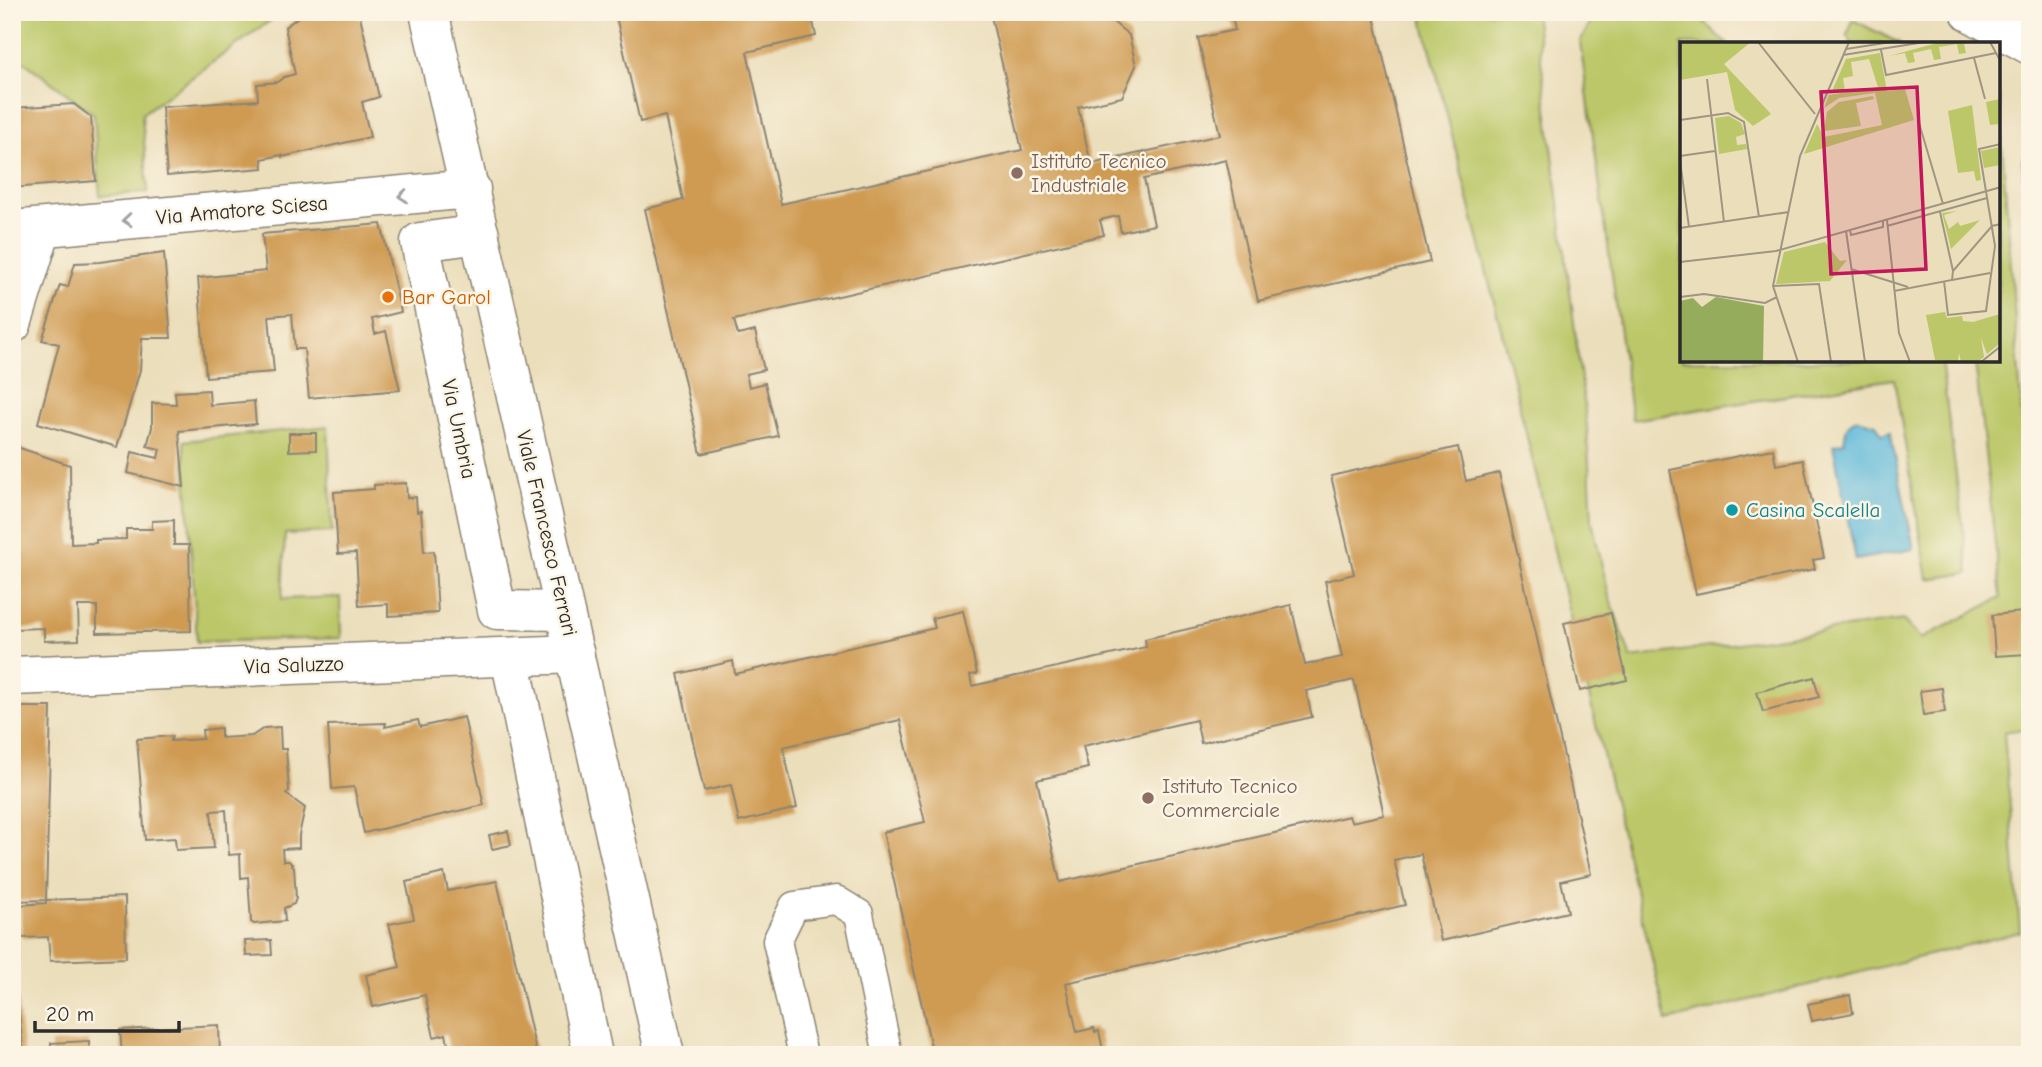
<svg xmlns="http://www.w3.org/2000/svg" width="2042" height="1067" viewBox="0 0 2042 1067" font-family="'Comic Neue',sans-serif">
  <rect width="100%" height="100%" fill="#fcf5e5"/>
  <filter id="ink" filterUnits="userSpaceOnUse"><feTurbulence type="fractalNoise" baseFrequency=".0143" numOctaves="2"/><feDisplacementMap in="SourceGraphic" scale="14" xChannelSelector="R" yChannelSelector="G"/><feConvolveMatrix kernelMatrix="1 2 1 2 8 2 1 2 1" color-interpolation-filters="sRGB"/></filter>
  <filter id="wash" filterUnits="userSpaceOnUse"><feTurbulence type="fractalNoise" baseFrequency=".00686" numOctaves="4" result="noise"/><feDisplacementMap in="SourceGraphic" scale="28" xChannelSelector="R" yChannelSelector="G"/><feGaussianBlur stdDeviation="1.57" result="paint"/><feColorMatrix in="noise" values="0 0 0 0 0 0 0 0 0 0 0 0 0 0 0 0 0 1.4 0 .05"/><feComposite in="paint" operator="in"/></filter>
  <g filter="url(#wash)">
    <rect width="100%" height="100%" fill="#ebdebb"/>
    <!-- green -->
    <g fill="#bbc768" stroke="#73794a" stroke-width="2">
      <path d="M12 12H282L142 114 148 192 100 196 94 114 12 53Z"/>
      <path d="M1421 12H1535L1587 427 1592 521 1609 596 1631 658 1903 620 1921 639 2001 598 1975 361 1998 360V90L2030 524V728L2004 732 2020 932 1667 1021 1502 333Z"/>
      <path d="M1596 12H1696L1718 37 1728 44H1682V360L1941 361 1969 573 1928 579 1894 379 1632 420 1580 42Z"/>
      <path d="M1853 20 1901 44H1852L1847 36Z"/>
      <path d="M2030 146V232L2022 160Z"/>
      <path d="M328 426 332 532 285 534 282 599 340 597 341 638 197 642 184 441Z"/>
    </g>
    <!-- water -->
    <path fill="#5cb8da" stroke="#447282" stroke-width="2" d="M1858 419 1876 424 1882 434 1890 432 1914 549 1856 560 1833 445 1844 442C1846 430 1846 422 1858 419Z"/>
    <g id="blocks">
      <!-- building -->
      <g fill="#cf9b53" fill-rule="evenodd">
        <path d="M305 12H359L379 97 362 102 370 137 282 157V155L262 159 263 168 167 176 162 107 258 100 257 84 277 82 284 77 295 74 285 27Z"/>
        <path d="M615 12H811L816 36 747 52 781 204 1022 150 990 12H1070L1072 20 1102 13 1129 35 1136 66 1122 97 1078 107 1091 164 1220 135 1198 38 1235 30 1231 12H1373L1430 262 1258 301 1226 160 1144 179 1154 225 1121 232 1118 216 1100 220 1104 235 734 320 738 335 755 331 764 370 746 374 749 387 765 383 778 436 701 454 645 209 683 200 665 116 640 122Z"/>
        <path d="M74 104 91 117 96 181 12 188V108Z"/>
        <path d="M381 224 401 312 372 319 375 334 386 331 400 390 309 398 304 349H295L292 314 269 316 274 372 206 377 198 278 266 271 262 234Z"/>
        <path d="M164 253 171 338H142L140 370 117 447 38 423 59 344 42 340 60 285 68 287 75 263 100 262Z"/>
        <path d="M209 390 210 405 254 401 256 424 179 431 184 487 128 473 132 452 158 458 160 449 147 446 152 427V403L176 404 175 392Z"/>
        <path d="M289 433H316V450L289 451Z"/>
        <path d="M17 447 70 465 71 544 96 543V540L126 539V529H152V521L174 520V545H189L191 631 97 633V606H78L79 640 44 641V628L12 629V463Z"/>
        <path d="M1458 447 1466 481 1499 473 1591 874 1561 881 1568 912 1441 941 1421 854 1394 860 1405 905 1066 983 1077 1032 1094 1028 1095 1032 1099 1031 1104 1055H933L883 832 925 822 900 720 783 747 797 808 739 822 731 785 704 791 678 674 733 661 735 674 935 628 932 618 963 611 977 674 970 675 972 686 1146 647 1145 639 1291 605 1305 665 1342 657 1325 581 1354 574 1331 476ZM1354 680 1384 815 1351 822 1349 816 1060 882 1037 780 1088 768 1083 746 1196 720 1201 743 1312 717 1306 691Z"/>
        <path d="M1773 449 1776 465 1803 460 1824 558 1813 560 1815 569 1696 594 1670 470Z"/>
        <path d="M406 483 407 498 416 497 417 512 421 511 424 552 434 551 438 613 388 616V604L359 606 356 553 338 554 334 492 374 489V485Z"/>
        <path d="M2023 612 2027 654 1995 656 1992 615Z"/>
        <path d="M1611 613 1627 680 1580 691 1564 623Z"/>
        <path d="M1814 677 1819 697 1763 712 1757 692Z"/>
        <path d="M1942 688 1945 712 1923 715 1920 691Z"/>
        <path d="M12 707H51L46 900 12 901Z"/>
        <path d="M464 717 484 805 364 833 354 787 332 789 328 725 386 723 385 727 418 720 420 727Z"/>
        <path d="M280 727 281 749H286L289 791 286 794 305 808 299 835V848L282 849 283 861H289L294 867 296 898 294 904 284 908 285 921 254 924 251 922 248 877 241 878 240 854 229 855 226 810 211 811 214 848 176 850 175 838 145 840 137 739 172 736 171 741 203 739 202 730 221 728V738L252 736 264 728Z"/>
        <path d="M508 831 511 845 492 849 489 835Z"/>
        <path d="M444 873 448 891 497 881 537 1055H450L446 1034 434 1037 425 995 373 1007 366 975 400 967 389 924 414 919 406 882Z"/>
        <path d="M125 897 126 958 50 961 48 937 22 938 20 905 46 903V900Z"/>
        <path d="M271 940 272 955 246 956 245 941Z"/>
        <path d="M12 979H15L24 1055H12Z"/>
        <path d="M1850 995 1853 1013 1812 1021 1808 1004Z"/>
        <path d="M219 1025 220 1055H122L120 1030Z"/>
        <path d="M89 1041V1055H51V1043Z"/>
      </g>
    </g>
  </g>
  <g filter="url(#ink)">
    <use href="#blocks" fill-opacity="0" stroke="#8b8473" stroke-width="2"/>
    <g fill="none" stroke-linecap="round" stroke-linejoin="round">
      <!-- lane casing -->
      <g stroke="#8b8473" stroke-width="31">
        <path id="lane" d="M803 1055 777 941 794 906 836 900 859 914 888 1055"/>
      </g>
      <!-- street casing -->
      <g stroke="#8b8473" stroke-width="41">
        <g id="street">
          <path d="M1970 12 2030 45"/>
          <path d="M12 230 471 189"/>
          <path d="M480 234 420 242 497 610 564 611"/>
          <path d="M12 324 42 228"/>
          <path d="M510 657 593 1055"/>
          <path d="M12 676 575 654"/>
        </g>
      </g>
      <!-- secondary casing -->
      <g stroke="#8b8473" stroke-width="41">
        <path id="secondary" d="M429 12 665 1055"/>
      </g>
      <!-- lane -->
      <use href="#lane" stroke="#fff" stroke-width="28"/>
      <!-- street -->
      <use href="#street" stroke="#fff" stroke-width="38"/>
      <!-- secondary -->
      <use href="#secondary" stroke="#fff" stroke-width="38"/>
    </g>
    <!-- one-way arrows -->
    <defs><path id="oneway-chevron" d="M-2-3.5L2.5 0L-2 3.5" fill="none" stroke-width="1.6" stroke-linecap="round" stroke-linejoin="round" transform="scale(1.75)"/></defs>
    <g stroke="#a0a0a0">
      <use href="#oneway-chevron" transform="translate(403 196) rotate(175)"/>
      <use href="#oneway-chevron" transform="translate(127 220) rotate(175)"/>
    </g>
  </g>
  <!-- markers -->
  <g fill="#8d6e63" stroke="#fcf5e5" stroke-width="2.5">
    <circle cx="1017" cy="173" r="7"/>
    <circle cx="1148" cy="798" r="7"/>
  </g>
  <circle fill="#e8710a" stroke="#fcf5e5" stroke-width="2.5" cx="388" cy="297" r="7"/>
  <circle fill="#0f9aa8" stroke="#fcf5e5" stroke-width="2.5" cx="1732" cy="510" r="7"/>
  <g text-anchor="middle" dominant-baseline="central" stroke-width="5" stroke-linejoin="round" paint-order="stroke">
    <!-- education labels -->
    <g font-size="21" fill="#785e54" stroke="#fcf5e5" text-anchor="start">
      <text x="1031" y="161">Istituto Tecnico<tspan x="1031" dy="24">Industriale</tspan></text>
      <text x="1162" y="786">Istituto Tecnico<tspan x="1162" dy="24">Commerciale</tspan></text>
    </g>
    <!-- street labels -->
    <g font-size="21" fill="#2b2b2b" stroke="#fcf5e5">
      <text transform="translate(242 210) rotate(-5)">Via Amatore Sciesa</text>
      <text transform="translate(459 429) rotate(78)">Via Umbria</text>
      <text transform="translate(547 533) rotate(77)">Viale Francesco Ferrari</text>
      <text transform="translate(294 665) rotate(-2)">Via Saluzzo</text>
    </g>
    <!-- food labels -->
    <g font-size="21" fill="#c56008" stroke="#fcf5e5" text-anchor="start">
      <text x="402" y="297">Bar Garol</text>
    </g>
    <!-- culture labels -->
    <g font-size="21" fill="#0d838f" stroke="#fcf5e5" text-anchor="start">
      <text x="1746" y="510">Casina Scalella</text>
    </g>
  </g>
  <!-- overview -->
  <g transform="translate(1680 42)">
    <rect width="320" height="320" fill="#ebdebb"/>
    <path d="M0 0H71L44 22 91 72 73 84 55 68 47 30 0 38ZM261 0H289L284 2 286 11 279 12 277 2 259 5 261 17 254 18 251 7 233 11 235 20 228 21 225 11 209 14ZM200 11 207 49 225 47 234 78 124 112 137 82 144 95 202 83 195 51 159 56 144 66 149 53 198 45 189 17 171 20 173 34 163 36 165 49H152L166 17ZM193 54 194 57 176 61 181 84 144 89 147 70 159 60ZM320 57H321L320 88 318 82 310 83 306 60ZM292 63 301 138 296 139 294 129 278 131 268 69ZM49 74 61 81 65 92 56 95 57 103 66 102 67 107 39 112 35 76ZM320 105V123L304 126 301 109ZM277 169 264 173 269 187 278 180 280 184 300 178 271 207 262 171ZM145 200 160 219 167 218 150 239 96 242 104 210ZM265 270 267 276 282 274 283 279 293 280 320 272V301L307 312 301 296 304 315 297 320H281L279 311 278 320 255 318 246 273Z" fill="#bbc768"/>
    <path d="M36 255 84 264 83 320H0V259L13 256 22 265Z" fill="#94ac5c"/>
    <path fill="none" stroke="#9e9681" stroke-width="2" d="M78 0 135 72M310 0 321 20M166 7 211 0M201 8 206 33 316 11M163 13 245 0M294 16 305 57M27 37 44 180M0 78 48 71 64 80 79 175M239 81 263 162M0 114 35 109M0 119 9 185M260 170 273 229M207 178 219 291 230 320M207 184 307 156M0 186 109 170M170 188 171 193 203 185V179M166 189 185 320M0 220 96 209 321 145M171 227 228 245M272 238 310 231M264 239 268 273 306 269 315 204 299 107 321 102M93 244 139 242 151 320M214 249 272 238 273 229 312 184 321 182M0 255 24 252 85 261 97 255M118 320 93 244 120 114 169 0M301 320 321 304"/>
    <path fill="#c2185b" fill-opacity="0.15" stroke="#c2185b" stroke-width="3.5" d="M237 45 246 227 151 232 141 50Z"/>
    <rect width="320" height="320" fill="none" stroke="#2b2b2b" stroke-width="3.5"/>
  </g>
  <!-- margin -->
  <rect width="2042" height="1067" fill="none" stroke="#fcf5e5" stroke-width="42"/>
  <!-- scale -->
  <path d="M35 1021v10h144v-10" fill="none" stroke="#2b2b2b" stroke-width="3.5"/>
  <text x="46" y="1021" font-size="21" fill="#2b2b2b" stroke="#fcf5e5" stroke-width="5" paint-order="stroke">20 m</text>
</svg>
